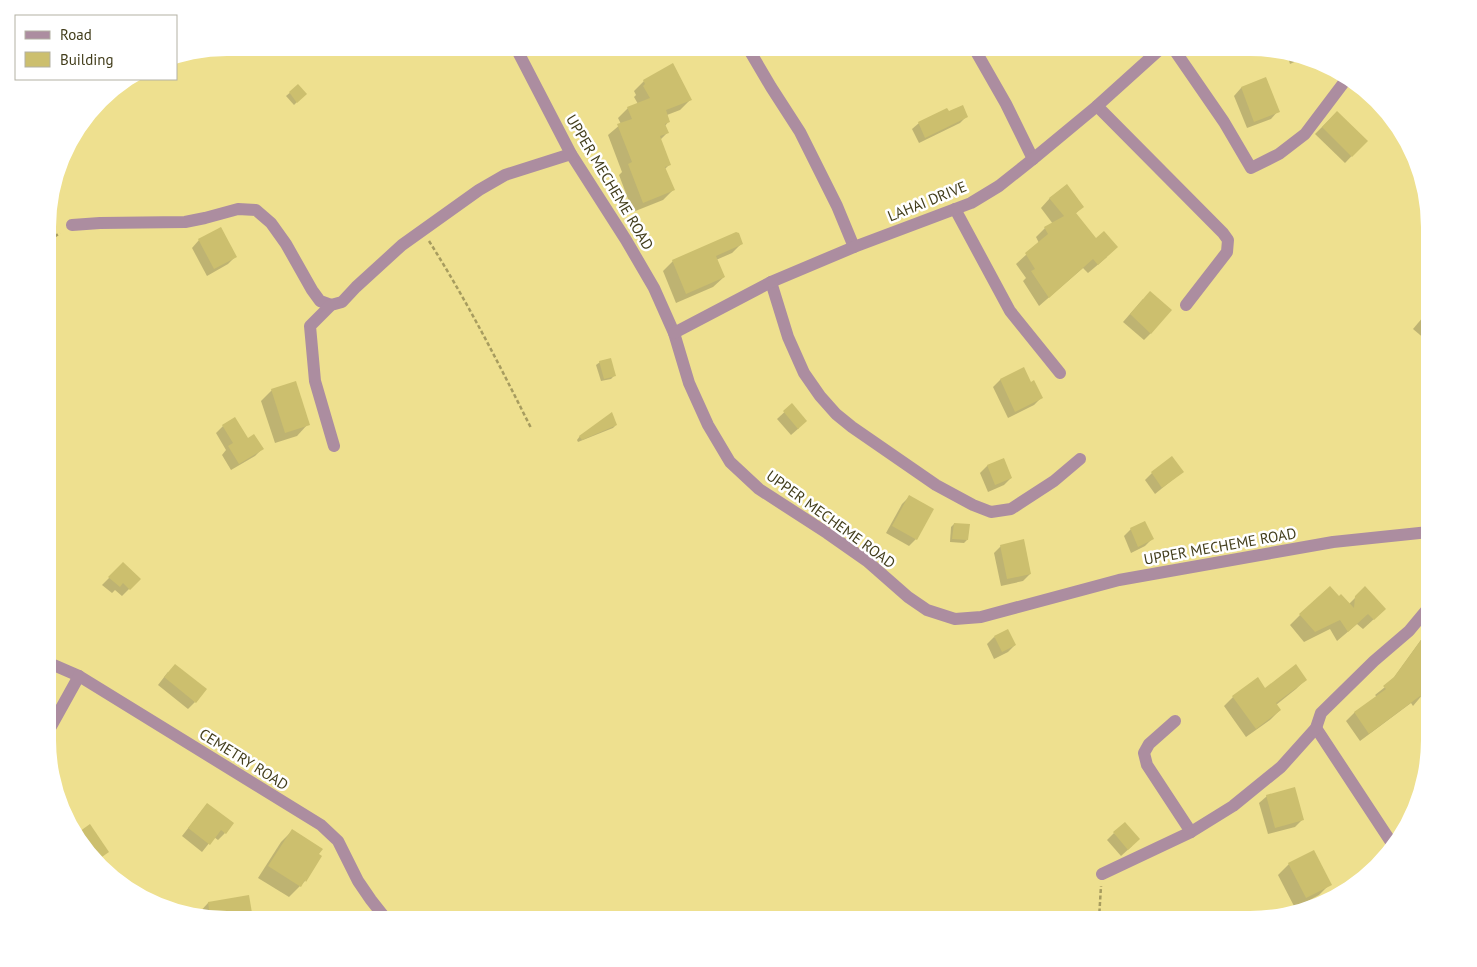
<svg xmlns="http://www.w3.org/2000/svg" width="1477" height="967" viewBox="0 0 1477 967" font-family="'PT Sans',sans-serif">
  <rect width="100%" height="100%" fill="#eee08f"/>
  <!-- shadow -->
  <g fill="#0003">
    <path d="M1287 54 1304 56 1301 59 1290 64Z"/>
    <path d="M1266 79 1278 111 1271 119 1247 128 1234 96 1241 88Z"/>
    <path d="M644 81 690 100 680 110 667 115 669 121 665 126 667 133 660 140 669 165 665 169 673 190 663 200 633 212 619 175 622 172 608 135 621 124 618 118 628 108 638 104 634 97 636 95 634 91Z"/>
    <path d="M298 86 302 97 294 105 286 96Z"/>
    <path d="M1337 112 1366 141 1345 163 1315 134Z"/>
    <path d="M949 113 966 117 960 123 919 143 912 129 919 123Z"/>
    <path d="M1050 198 1082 207 1075 214 1107 257 1088 273 1083 268 1039 306 1023 281 1026 278 1016 264 1039 243 1036 237 1045 228 1053 224 1041 208Z"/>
    <path d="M199 240 235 257 228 264 207 276 192 248Z"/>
    <path d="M742 243 732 253 716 260 724 277 713 287 676 303 663 271 673 261Z"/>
    <path d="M1143 299 1151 333 1144 340 1123 322Z"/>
    <path d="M1429 310V336L1426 340 1413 329Z"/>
    <path d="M600 362 615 375 611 379 601 381 596 365Z"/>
    <path d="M1023 369 1030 384 1041 398 1034 405 1008 418 993 387 1000 380Z"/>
    <path d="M272 390 308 424 297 436 275 443 261 401Z"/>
    <path d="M792 405 799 428 791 435 777 419Z"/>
    <path d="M616 425 613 428 578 442 577 440 580 436Z"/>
    <path d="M223 426 262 449 255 456 231 470 222 455 226 450 216 433Z"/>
    <path d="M1003 459 1011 478 1004 485 988 492 980 473 987 466Z"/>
    <path d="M1182 472 1155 494 1145 480 1152 473Z"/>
    <path d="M909 497 916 539 909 546 886 533 902 504Z"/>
    <path d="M954 524 967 540 964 543 950 542 951 527Z"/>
    <path d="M1131 529 1152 539 1145 546 1131 553 1124 536Z"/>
    <path d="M1001 546 1030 574 1023 581 1001 586 994 553Z"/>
    <path d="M123 564 139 579 122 596 115 590 112 593 102 585Z"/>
    <path d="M1365 588 1374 619 1363 629 1357 624 1337 641 1330 629 1304 642 1290 625 1300 615 1338 597 1349 604Z"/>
    <path d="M1429 630V687L1413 706 1411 703 1360 741 1346 721 1355 712 1377 697 1375 695 1390 683 1423 637Z"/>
    <path d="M994 637 1015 645 1008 652 994 659 987 644Z"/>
    <path d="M168 672 195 702 188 709 158 685Z"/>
    <path d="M1306 679 1296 689 1276 705 1280 710 1270 720 1246 737 1224 706 1233 697Z"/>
    <path d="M1267 796 1302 820 1295 827 1268 834 1259 803Z"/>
    <path d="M207 804 225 833 218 840 214 837 202 852 182 836Z"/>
    <path d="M292 831 320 857 305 881 289 897 258 878 281 842Z"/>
    <path d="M1114 833 1132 846 1121 856 1107 840Z"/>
    <path d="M1289 864 1330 884 1319 895 1295 908 1278 875Z"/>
    <path d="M248 896 252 919H227L197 915 208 903Z"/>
  </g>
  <!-- building -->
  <g fill="#ccbf6e">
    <path d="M673 63 692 100 666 110 670 122 665 124 669 133 660 136 671 165 665 167 675 190 643 203 628 164 632 162 617 124 632 119 627 107 650 98 643 86 645 84 643 80Z"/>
    <path d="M1266 77 1280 112 1254 122 1241 87Z"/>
    <path d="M298 84 307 94 297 103 289 92Z"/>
    <path d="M963 105 968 117 925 138 918 122 947 108 949 111Z"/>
    <path d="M1337 111 1368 141 1352 157 1322 127Z"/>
    <path d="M1067 184 1084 207 1076 213 1096 238 1104 231 1118 247 1098 265 1093 259 1049 298 1031 271 1035 269 1025 253 1048 234 1044 227 1064 216 1049 198Z"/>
    <path d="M221 227 237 257 214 269 198 239Z"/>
    <path d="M736 232 739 233 743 244 716 256 725 277 686 294 672 260Z"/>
    <path d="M1150 291 1172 310 1151 334 1130 314Z"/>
    <path d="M611 358 616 376 604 379 599 361Z"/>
    <path d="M1024 367 1031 382 1034 380 1043 398 1015 412 1000 379Z"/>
    <path d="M296 381 310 425 285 433 271 389Z"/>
    <path d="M792 403 807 421 798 429 783 411Z"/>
    <path d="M612 412 617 425 582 440 579 436Z"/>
    <path d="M235 417 248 438 254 434 264 449 239 464 228 446 233 443 222 425Z"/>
    <path d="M1172 456 1184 472 1162 488 1151 472Z"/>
    <path d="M1004 458 1012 478 995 485 987 465Z"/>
    <path d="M909 495 934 509 917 540 892 526Z"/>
    <path d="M1145 521 1154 539 1138 547 1130 528Z"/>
    <path d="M954 523 970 524 968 540 952 539Z"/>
    <path d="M1024 539 1031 574 1007 579 1000 545Z"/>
    <path d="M123 562 141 579 130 590 123 583 120 587 108 577Z"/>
    <path d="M1330 586 1339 596 1341 594 1354 608 1355 596 1365 586 1386 609 1374 620 1368 614 1348 632 1340 620 1315 632 1299 614Z"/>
    <path d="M1008 629 1016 645 1002 652 994 636Z"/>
    <path d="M1429 629V707L1420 696 1369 734 1354 712 1386 689 1383 686 1394 677Z"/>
    <path d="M175 664 207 689 196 703 164 677Z"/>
    <path d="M1296 664 1307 680 1276 703 1281 710 1256 729 1232 696 1258 677 1265 688Z"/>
    <path d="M1295 787 1304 820 1275 828 1266 795Z"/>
    <path d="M207 803 234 823 226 834 221 830 210 845 188 828Z"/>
    <path d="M1125 822 1140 839 1128 850 1113 832Z"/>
    <path d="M90 824 109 852 99 859 76 834Z"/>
    <path d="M292 829 323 849 319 854 322 856 306 882 305 880 301 887 268 866Z"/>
    <path d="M1314 850 1332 885 1306 898 1288 863Z"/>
    <path d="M249 895 253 919 227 920 210 917 208 902Z"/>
  </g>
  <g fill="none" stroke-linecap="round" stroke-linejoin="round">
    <!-- path -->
    <g stroke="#a79c5f" stroke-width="2.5" stroke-dasharray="4 2.5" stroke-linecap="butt">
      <path d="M49 240 60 233"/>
      <path d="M429 241C467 301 499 364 531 428"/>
      <path d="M1099 919 1101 886"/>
    </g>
    <!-- minor -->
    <g stroke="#ac8da0" stroke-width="12">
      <path d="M516 48 571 154 626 240 654 288 674 333 689 383 708 425 730 462 759 489 827 533 867 561 908 597 927 610 955 619 981 617 1119 580 1333 542 1429 532"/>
      <path d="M748 48 771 87 800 132 837 206 854 247"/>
      <path d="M974 48 1006 104 1033 159"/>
      <path d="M1173 48 1224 122 1251 168 1279 154 1305 134 1348 77"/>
      <path d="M1097 106 1223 233 1228 240 1227 252 1186 305"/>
      <path d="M955 209 1010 311 1060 373"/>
      <path d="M72 225 100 223 185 222 205 218 238 209 256 210 271 223 286 244 312 290 320 301 331 305"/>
      <path d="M771 282 788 337 804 373 820 396 836 414 852 427 936 485 973 505 991 512 1011 509 1054 481 1080 459"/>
      <path d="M674 333 771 282 854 247 971 203 999 186 1033 159 1097 106 1158 51 1160 48"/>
      <path d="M334 446 315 381 310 326 331 305 342 302 356 287 402 245 479 190 505 175 571 154"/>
      <path d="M49 663 79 676 321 825 338 841 358 881 371 900 386 919"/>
      <path d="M1175 721 1149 744 1144 753 1147 765 1191 832"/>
      <path d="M1316 728 1393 845"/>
      <path d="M49 730 79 676"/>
      <path d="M1102 874 1191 832 1233 806 1281 767 1316 728 1321 713 1374 661 1409 631 1429 607"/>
    </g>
  </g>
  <g text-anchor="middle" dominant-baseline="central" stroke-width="5" stroke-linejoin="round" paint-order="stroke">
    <!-- street labels -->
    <g font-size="15" fill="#423d1b" stroke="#fff">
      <text transform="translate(610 182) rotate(59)">UPPER MECHEME ROAD</text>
      <text transform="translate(927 201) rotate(-22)">LAHAI DRIVE</text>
      <text transform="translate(831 519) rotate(36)">UPPER MECHEME ROAD</text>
      <text transform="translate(1220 546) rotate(-10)">UPPER MECHEME ROAD</text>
      <text transform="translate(244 759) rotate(32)">CEMETRY ROAD</text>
    </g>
  </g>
  <!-- crop -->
  <path d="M0 0H1477V967H0ZM227 56H1250A171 171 0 0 1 1421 227V740A171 171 0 0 1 1250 911H227A171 171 0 0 1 56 740V227A171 171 0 0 1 227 56Z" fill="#fff" fill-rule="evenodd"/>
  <!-- legend -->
  <rect x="15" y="15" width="162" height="65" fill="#ffffff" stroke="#b3b1a4"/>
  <rect x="25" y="31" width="25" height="8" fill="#ac8da0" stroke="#b3b1a4"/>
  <text x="60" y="40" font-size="15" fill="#423d1b">Road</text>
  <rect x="25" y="52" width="25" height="15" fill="#ccbf6e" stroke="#b3b1a4"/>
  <text x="60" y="65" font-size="15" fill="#423d1b">Building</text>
</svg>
